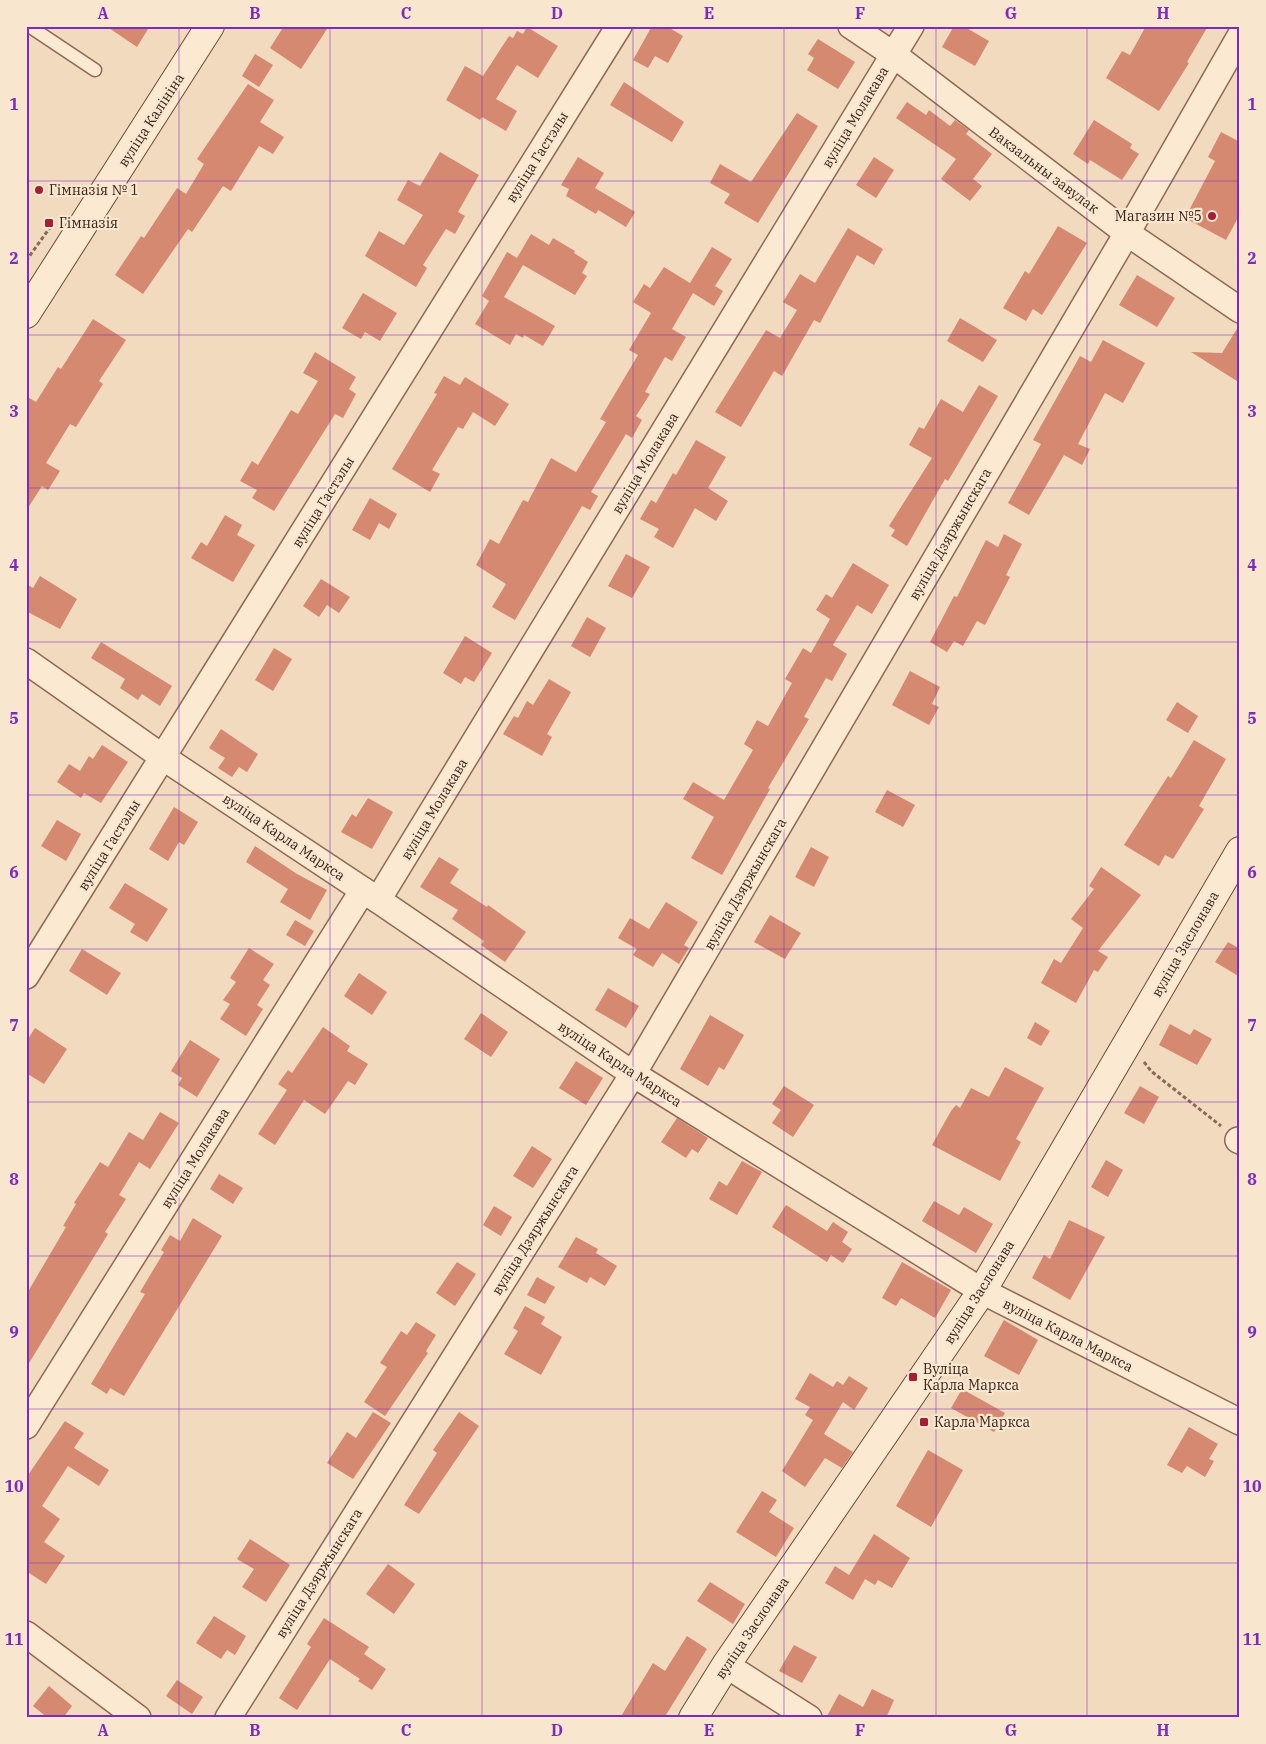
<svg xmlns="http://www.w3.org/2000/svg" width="1266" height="1744" viewBox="0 0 1266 1744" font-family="'IBM Plex Serif',serif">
  <rect width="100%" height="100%" fill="#f2dabe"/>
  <!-- building -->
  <g fill="#d48970">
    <path d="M106 26H150L137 47Z"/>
    <path d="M284 26H329L301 69 270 48Z"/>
    <path d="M652 26H666L683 36 668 63 655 56 648 68 633 60Z"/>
    <path d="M954 26H963L989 41 975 66 942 47Z"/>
    <path d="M1146 26H1208L1187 62 1189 63 1159 111 1106 78 1122 51 1130 55Z"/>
    <path d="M527 27 558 46 538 78 517 65 496 99 517 111 506 131 482 117 480 120 446 100 465 66 483 76 509 36 513 38 517 31 523 34Z"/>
    <path d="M818 39 855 62 838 89 807 70 814 58 808 54Z"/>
    <path d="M255 54 273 65 259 87 242 76Z"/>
    <path d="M624 82 684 122 672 142 610 105Z"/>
    <path d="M248 84 274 100 260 122 284 137 273 154 259 146 231 191 223 186 192 232 188 229 143 294 115 275 141 236 144 238 177 188 186 194 204 164 197 159Z"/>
    <path d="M907 102 926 115 929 110 950 126 955 120 969 130 966 134 992 154 973 179 982 186 970 201 941 179 956 159 896 118Z"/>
    <path d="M797 113 818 126 758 223 724 203 730 194 710 183 720 164 751 182Z"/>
    <path d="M1094 120 1132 144 1130 148 1139 154 1122 180 1090 160 1088 164 1073 154Z"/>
    <path d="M1221 132 1240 142V214L1226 240 1185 218 1215 161 1208 157Z"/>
    <path d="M440 152 479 175 458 212 465 216 455 234 446 229 423 265 427 268 416 287 365 256 379 231 404 245 423 215 397 200 408 180 420 186Z"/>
    <path d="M578 157 604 173 595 188 635 212 626 227 598 210 596 214 566 196 569 189 561 185Z"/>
    <path d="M874 157 894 170 876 198 856 185Z"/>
    <path d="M1058 226 1087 243 1042 315 1033 309 1026 321 1003 308 1025 271 1029 274Z"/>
    <path d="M848 228 883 249 874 265 857 255 820 323 814 320 782 376 774 371 741 427 715 412 766 330 780 338 797 310 783 302 800 274 815 283Z"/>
    <path d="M531 234 549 245 553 238 575 251 574 253 588 262 582 273 587 276 575 295 523 265 504 297 555 326 543 346 524 335 523 338 516 334 510 345 475 324 489 301 482 296 507 252 517 258Z"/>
    <path d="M712 247 732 259 715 286 723 291 714 306 693 293 672 329 686 337 672 361 665 357 645 392 650 394 636 416 642 420 632 438 626 434 591 492 598 496 590 510 582 506 515 620 492 607 506 584 476 565 490 539 499 544 523 500 528 502 551 458 576 472 606 422 600 419 638 355 629 350 651 313 633 302 644 284 650 288 664 267 690 283Z"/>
    <path d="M1137 275 1175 298 1157 327 1119 305Z"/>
    <path d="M363 293 397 313 380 341 365 332 361 339 342 328Z"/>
    <path d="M960 318 997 340 983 362 947 341Z"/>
    <path d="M93 319 126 340 99 381 103 384 76 427 70 424 46 463 60 471 48 490 42 486 26 511V396L36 402 58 367 61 369Z"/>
    <path d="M1240 324V383L1191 352 1222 353Z"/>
    <path d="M1103 340 1145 363 1123 403 1105 393 1078 444 1090 449 1082 465 1064 455 1029 515 1008 503 1041 444 1033 440 1080 356 1091 362Z"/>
    <path d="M315 352 356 377 349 389 356 394 343 418 335 414 274 511 252 498 257 490 240 481 252 461 258 465 291 410 298 414 318 381 303 373Z"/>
    <path d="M444 376 460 385 465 377 509 404 495 426 473 412 463 429 458 427 432 470 440 474 430 492 392 469 437 394 434 393Z"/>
    <path d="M979 385 998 396 948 481 945 479 907 546 891 536 895 530 889 526 932 458 909 445 919 427 924 429 941 399 963 412Z"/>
    <path d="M696 440 726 457 708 488 728 501 716 521 695 508 673 548 654 537 659 529 640 519 651 500 656 503 673 473 676 475Z"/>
    <path d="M370 498 397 514 389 529 379 523 370 540 352 530Z"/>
    <path d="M225 515 242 525 237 535 255 545 233 582 191 558 201 542 207 546Z"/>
    <path d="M1004 534 1022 544 1006 575 1010 577 985 625 977 621 963 646 954 641 947 652 930 642 954 596 957 597 986 540 998 547Z"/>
    <path d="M626 554 650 567 632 598 608 586Z"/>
    <path d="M853 563 889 585 872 614 857 605 833 645 847 654 832 681 826 678 804 717 809 719 768 788 770 789 722 875 691 858 714 817 683 799 693 782 724 800 753 750 744 744 757 720 768 726 792 683 785 679 803 648 811 653 830 619 816 610 826 594 832 598Z"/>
    <path d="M40 576 77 599 60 629 26 611V584L33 588Z"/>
    <path d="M321 579 350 597 339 613 327 605 319 617 303 606Z"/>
    <path d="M587 617 606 628 590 657 571 646Z"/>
    <path d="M465 636 492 653 474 682 465 677 461 684 443 673Z"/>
    <path d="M101 642 172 686 160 706 142 694 138 700 120 688 125 679 91 658Z"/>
    <path d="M274 648 292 659 273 691 255 680Z"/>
    <path d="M910 671 940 687 932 704 939 707 929 725 892 705Z"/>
    <path d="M549 679 571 692 547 734 552 737 542 756 503 734 514 716 518 718 527 701 533 705Z"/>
    <path d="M1177 702 1198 716 1188 733 1166 720Z"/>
    <path d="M221 729 258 754 247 772 239 767 232 777 218 768 225 758 209 748Z"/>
    <path d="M1194 740 1226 759 1199 806 1204 809 1173 859 1165 855 1159 866 1124 845 1168 776 1171 778Z"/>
    <path d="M102 745 128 762 101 803 84 793 81 798 57 782 69 764 80 771 89 756 93 759Z"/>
    <path d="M887 790 915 805 903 827 875 812Z"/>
    <path d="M368 798 393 812 372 849 341 832 352 814 356 817Z"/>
    <path d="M174 807 198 822 184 845 179 842 168 861 149 849Z"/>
    <path d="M57 820 81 834 66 861 41 846Z"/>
    <path d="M255 846 297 874 327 890 310 920 280 902 288 889 246 862Z"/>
    <path d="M811 847 829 857 814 887 795 877Z"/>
    <path d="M439 857 459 869 450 883 487 907 488 905 526 932 505 962 481 945 484 941 452 919 458 910 420 887Z"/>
    <path d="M1101 867 1141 895 1098 951 1108 957 1098 972 1094 970 1076 1003 1041 983 1054 959 1061 963 1083 928 1071 919 1094 889 1089 886Z"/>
    <path d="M125 883 168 909 147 942 130 932 135 924 109 908Z"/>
    <path d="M666 902 698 922 684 945 689 948 679 964 662 953 653 967 633 955 637 949 618 938 630 918 649 929Z"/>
    <path d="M770 915 801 933 785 959 754 942Z"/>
    <path d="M295 920 314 931 305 946 286 935Z"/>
    <path d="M1228 942 1240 949V977L1215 962Z"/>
    <path d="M249 948 274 964 263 980 270 985 257 1005 263 1009 246 1036 220 1019 230 1004 223 1000 236 982 230 978Z"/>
    <path d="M82 949 121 973 107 995 69 971Z"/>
    <path d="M359 973 387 992 372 1015 344 996Z"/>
    <path d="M608 988 639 1006 626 1028 595 1010Z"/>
    <path d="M481 1013 508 1032 491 1057 464 1039Z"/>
    <path d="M710 1015 744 1035 724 1070 719 1067 708 1086 680 1069Z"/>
    <path d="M1035 1022 1050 1031 1041 1046 1027 1038Z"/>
    <path d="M1170 1024 1190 1035 1194 1029 1212 1039 1197 1065 1159 1045Z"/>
    <path d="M323 1027 350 1046 347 1051 368 1064 355 1085 348 1081 325 1114 304 1100 275 1145 258 1134 287 1090 278 1084 288 1070 292 1073Z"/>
    <path d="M35 1028 67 1049 44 1084 26 1073V1042Z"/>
    <path d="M190 1040 220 1059 197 1097 178 1085 182 1078 171 1071Z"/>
    <path d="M576 1061 603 1078 586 1105 559 1088Z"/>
    <path d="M1005 1067 1044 1088 1016 1139 1021 1142 1000 1181 932 1145 951 1111 956 1105 960 1108 971 1088 989 1097Z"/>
    <path d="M784 1086 814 1105 793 1137 772 1123 781 1110 772 1104Z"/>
    <path d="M1140 1086 1159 1097 1144 1124 1124 1113Z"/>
    <path d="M160 1112 179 1123 150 1169 139 1162 119 1195 126 1199 105 1232 108 1234 26 1368V1295L66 1227 63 1226 76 1204 74 1203 100 1162 108 1167 129 1132 143 1140Z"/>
    <path d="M677 1118 708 1138 698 1153 692 1149 686 1158 661 1142Z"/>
    <path d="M532 1146 552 1159 533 1188 513 1176Z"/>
    <path d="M1106 1160 1123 1170 1108 1197 1091 1187Z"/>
    <path d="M742 1161 762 1172 737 1215 709 1199 719 1181 727 1186Z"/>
    <path d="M219 1174 243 1188 233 1204 210 1189Z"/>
    <path d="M934 1201 959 1215 964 1207 993 1224 976 1253 922 1221Z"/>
    <path d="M786 1205 827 1231 833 1222 848 1232 842 1242 852 1249 843 1263 831 1255 827 1262 772 1227Z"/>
    <path d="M494 1206 512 1217 501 1236 483 1225Z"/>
    <path d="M193 1218 222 1236 124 1396 110 1388 107 1394 91 1384 145 1294 140 1292 164 1252 161 1250 170 1235 180 1241Z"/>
    <path d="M1069 1220 1105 1237 1070 1300 1032 1278 1044 1255 1050 1259Z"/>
    <path d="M576 1237 598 1249 596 1253 617 1266 605 1286 590 1277 587 1283 558 1267Z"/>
    <path d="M457 1262 476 1274 455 1306 436 1293Z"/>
    <path d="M902 1262 951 1290 935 1318 901 1298 896 1306 882 1298Z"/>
    <path d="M537 1277 555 1287 545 1304 527 1295Z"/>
    <path d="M525 1306 545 1317 541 1324 562 1337 541 1375 504 1354 518 1331 513 1328Z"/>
    <path d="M1004 1320 1038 1340 1019 1375 984 1356Z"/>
    <path d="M416 1322 436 1335 426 1351 428 1353 385 1416 364 1402 387 1367 380 1363 401 1331 407 1335Z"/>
    <path d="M810 1373 833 1387 837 1381 843 1385 849 1376 868 1388 854 1410 843 1402 824 1434 853 1452 842 1468 825 1458 805 1487 782 1471 813 1420 805 1415 810 1407 795 1399Z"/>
    <path d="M962 1389 1005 1413 994 1432 951 1408Z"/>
    <path d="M373 1412 391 1423 353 1479 327 1463 347 1432 356 1438Z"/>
    <path d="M459 1412 479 1426 419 1514 404 1505 437 1453 433 1450Z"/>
    <path d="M65 1421 84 1433 74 1448 109 1470 99 1486 68 1466 42 1506 60 1519 44 1542 65 1556 46 1584 26 1571V1478Z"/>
    <path d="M1189 1427 1218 1444 1209 1459 1214 1461 1205 1477 1187 1466 1182 1473 1167 1465Z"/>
    <path d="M928 1450 963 1470 931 1527 896 1506Z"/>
    <path d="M762 1491 777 1500 769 1512 794 1528 776 1557 736 1532Z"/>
    <path d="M874 1534 910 1558 892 1588 878 1580 875 1585 865 1579 853 1600 825 1583 835 1566 849 1575Z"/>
    <path d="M250 1539 290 1565 266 1602 242 1587 254 1569 237 1559Z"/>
    <path d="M388 1564 415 1584 394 1614 366 1594Z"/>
    <path d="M710 1582 745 1604 733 1624 697 1601Z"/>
    <path d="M214 1616 246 1636 235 1655 227 1650 221 1659 196 1643Z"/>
    <path d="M324 1618 369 1647 364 1654 386 1669 372 1690 358 1681 360 1679 330 1659 297 1710 279 1698 311 1647 307 1644Z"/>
    <path d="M687 1636 707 1649 664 1718H620L653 1663 665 1671Z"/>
    <path d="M794 1645 817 1657 802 1683 779 1671Z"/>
    <path d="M177 1680 203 1697 192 1714 166 1696Z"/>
    <path d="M49 1686 72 1706 63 1718H48L33 1706Z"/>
    <path d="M872 1689 894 1700 886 1718H826L839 1694 863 1707Z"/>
  </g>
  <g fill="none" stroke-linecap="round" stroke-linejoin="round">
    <!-- lane casing -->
    <g stroke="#8d6955" stroke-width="15">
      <path id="lane" d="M29 26 95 70"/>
    </g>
    <!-- street casing -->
    <g stroke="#8d6955" stroke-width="28">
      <g id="street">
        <path d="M851 26 894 55 1127 233 1240 310"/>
        <path d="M26 661 164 758 378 900 633 1074 982 1291 1240 1422"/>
        <path d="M378 900 911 26"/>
        <path d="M26 976 619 26"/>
        <path d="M1238 1140 1240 1141"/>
        <path d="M26 1426 363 890"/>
        <path d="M26 1634 138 1718"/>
        <path d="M726 1665 809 1718"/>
        <path d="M228 1718 633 1074 1127 233 1240 36"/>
      </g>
    </g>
    <!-- secondary casing -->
    <g stroke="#6e4a38" stroke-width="30">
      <g id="secondary">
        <path d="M26 314 210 26"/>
        <path d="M693 1718 726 1665 982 1291 1240 851"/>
      </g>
    </g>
    <!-- path -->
    <g stroke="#8d6955" stroke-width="3" stroke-dasharray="4 2.5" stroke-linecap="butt">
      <path d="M26 261 51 226"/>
      <path d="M1144 1062 1151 1071 1221 1126"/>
    </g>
    <!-- lane -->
    <use href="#lane" stroke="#fce9d2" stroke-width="12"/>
    <!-- street -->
    <use href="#street" stroke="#fce9d2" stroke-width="25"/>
    <!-- secondary -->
    <use href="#secondary" stroke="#fce9d2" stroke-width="28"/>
  </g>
  <!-- grid -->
  <path fill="none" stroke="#7b2cbf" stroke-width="1" stroke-opacity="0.55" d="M179 26V1718M330 26V1718M482 26V1718M633 26V1718M784 26V1718M936 26V1718M1087 26V1718M26 181H1240M26 335H1240M26 488H1240M26 642H1240M26 795H1240M26 949H1240M26 1102H1240M26 1256H1240M26 1409H1240M26 1563H1240"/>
  <!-- markers -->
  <g fill="#a21f35" stroke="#f9e6cf" stroke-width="2">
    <circle cx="39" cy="190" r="5"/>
    <circle cx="1212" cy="216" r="5"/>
    <rect x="44" y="218" width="10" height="10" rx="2.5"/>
    <rect x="908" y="1372" width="10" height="10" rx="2.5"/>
    <rect x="919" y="1417" width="10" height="10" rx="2.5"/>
  </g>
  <g text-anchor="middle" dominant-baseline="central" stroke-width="4.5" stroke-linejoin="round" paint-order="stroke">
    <!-- street labels -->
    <g font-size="14" fill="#3a251b" stroke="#f9e6cf">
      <text transform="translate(855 117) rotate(-59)">вуліца Молакава</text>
      <text transform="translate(151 120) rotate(-57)">вуліца Калініна</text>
      <text transform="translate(537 157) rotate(-58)">вуліца Гастэлы</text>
      <text transform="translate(1044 170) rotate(37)">Вакзальны завулак</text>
      <text transform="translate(645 463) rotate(-59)">вуліца Молакава</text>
      <text transform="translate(323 502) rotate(-58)">вуліца Гастэлы</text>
      <text transform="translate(950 534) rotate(-60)">вуліца Дзяржынскага</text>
      <text transform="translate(434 809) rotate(-59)">вуліца Молакава</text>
      <text transform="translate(284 837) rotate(34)">вуліца Карла Маркса</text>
      <text transform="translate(109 845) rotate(-58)">вуліца Гастэлы</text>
      <text transform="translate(745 884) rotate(-60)">вуліца Дзяржынскага</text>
      <text transform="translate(1185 944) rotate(-60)">вуліца Заслонава</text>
      <text transform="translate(620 1064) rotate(33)">вуліца Карла Маркса</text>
      <text transform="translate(195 1158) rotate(-58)">вуліца Молакава</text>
      <text transform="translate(535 1230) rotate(-58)">вуліца Дзяржынскага</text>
      <text transform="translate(979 1292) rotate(-58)">вуліца Заслонава</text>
      <text transform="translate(1068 1335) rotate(27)">вуліца Карла Маркса</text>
      <text transform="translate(319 1573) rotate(-58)">вуліца Дзяржынскага</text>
      <text transform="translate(752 1628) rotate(-56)">вуліца Заслонава</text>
    </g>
    <!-- poi labels -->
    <g font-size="14" fill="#3a251b" stroke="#f9e6cf" text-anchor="start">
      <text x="49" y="190">Гімназія № 1</text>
      <text x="1202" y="216" text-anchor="end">Магазин №5</text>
      <text x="59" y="223">Гімназія</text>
      <text x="923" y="1369">Вуліца<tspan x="923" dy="16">Карла Маркса</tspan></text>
      <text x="934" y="1422">Карла Маркса</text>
    </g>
  </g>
  <!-- border -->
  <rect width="1266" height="1744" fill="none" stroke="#f9e6cf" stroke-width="55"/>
  <rect x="28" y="28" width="1210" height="1688" fill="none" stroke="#7b2cbf" stroke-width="2"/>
  <g font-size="16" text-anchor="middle" font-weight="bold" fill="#7b2cbf">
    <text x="103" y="19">A</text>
    <text x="255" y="19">B</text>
    <text x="406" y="19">C</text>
    <text x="557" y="19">D</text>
    <text x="709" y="19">E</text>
    <text x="860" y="19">F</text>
    <text x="1011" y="19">G</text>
    <text x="1163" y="19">H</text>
    <text x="14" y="110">1</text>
    <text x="1252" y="110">1</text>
    <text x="14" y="264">2</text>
    <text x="1252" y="264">2</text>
    <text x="14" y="417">3</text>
    <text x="1252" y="417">3</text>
    <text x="14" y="571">4</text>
    <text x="1252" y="571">4</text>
    <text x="14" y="724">5</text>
    <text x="1252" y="724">5</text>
    <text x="14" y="878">6</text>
    <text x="1252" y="878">6</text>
    <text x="14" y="1031">7</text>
    <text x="1252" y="1031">7</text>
    <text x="14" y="1185">8</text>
    <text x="1252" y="1185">8</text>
    <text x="14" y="1338">9</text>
    <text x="1252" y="1338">9</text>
    <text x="14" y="1492">10</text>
    <text x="1252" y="1492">10</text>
    <text x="14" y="1645">11</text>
    <text x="1252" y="1645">11</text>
    <text x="103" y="1736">A</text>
    <text x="255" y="1736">B</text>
    <text x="406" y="1736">C</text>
    <text x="557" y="1736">D</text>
    <text x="709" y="1736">E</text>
    <text x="860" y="1736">F</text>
    <text x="1011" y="1736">G</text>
    <text x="1163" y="1736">H</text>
  </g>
</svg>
